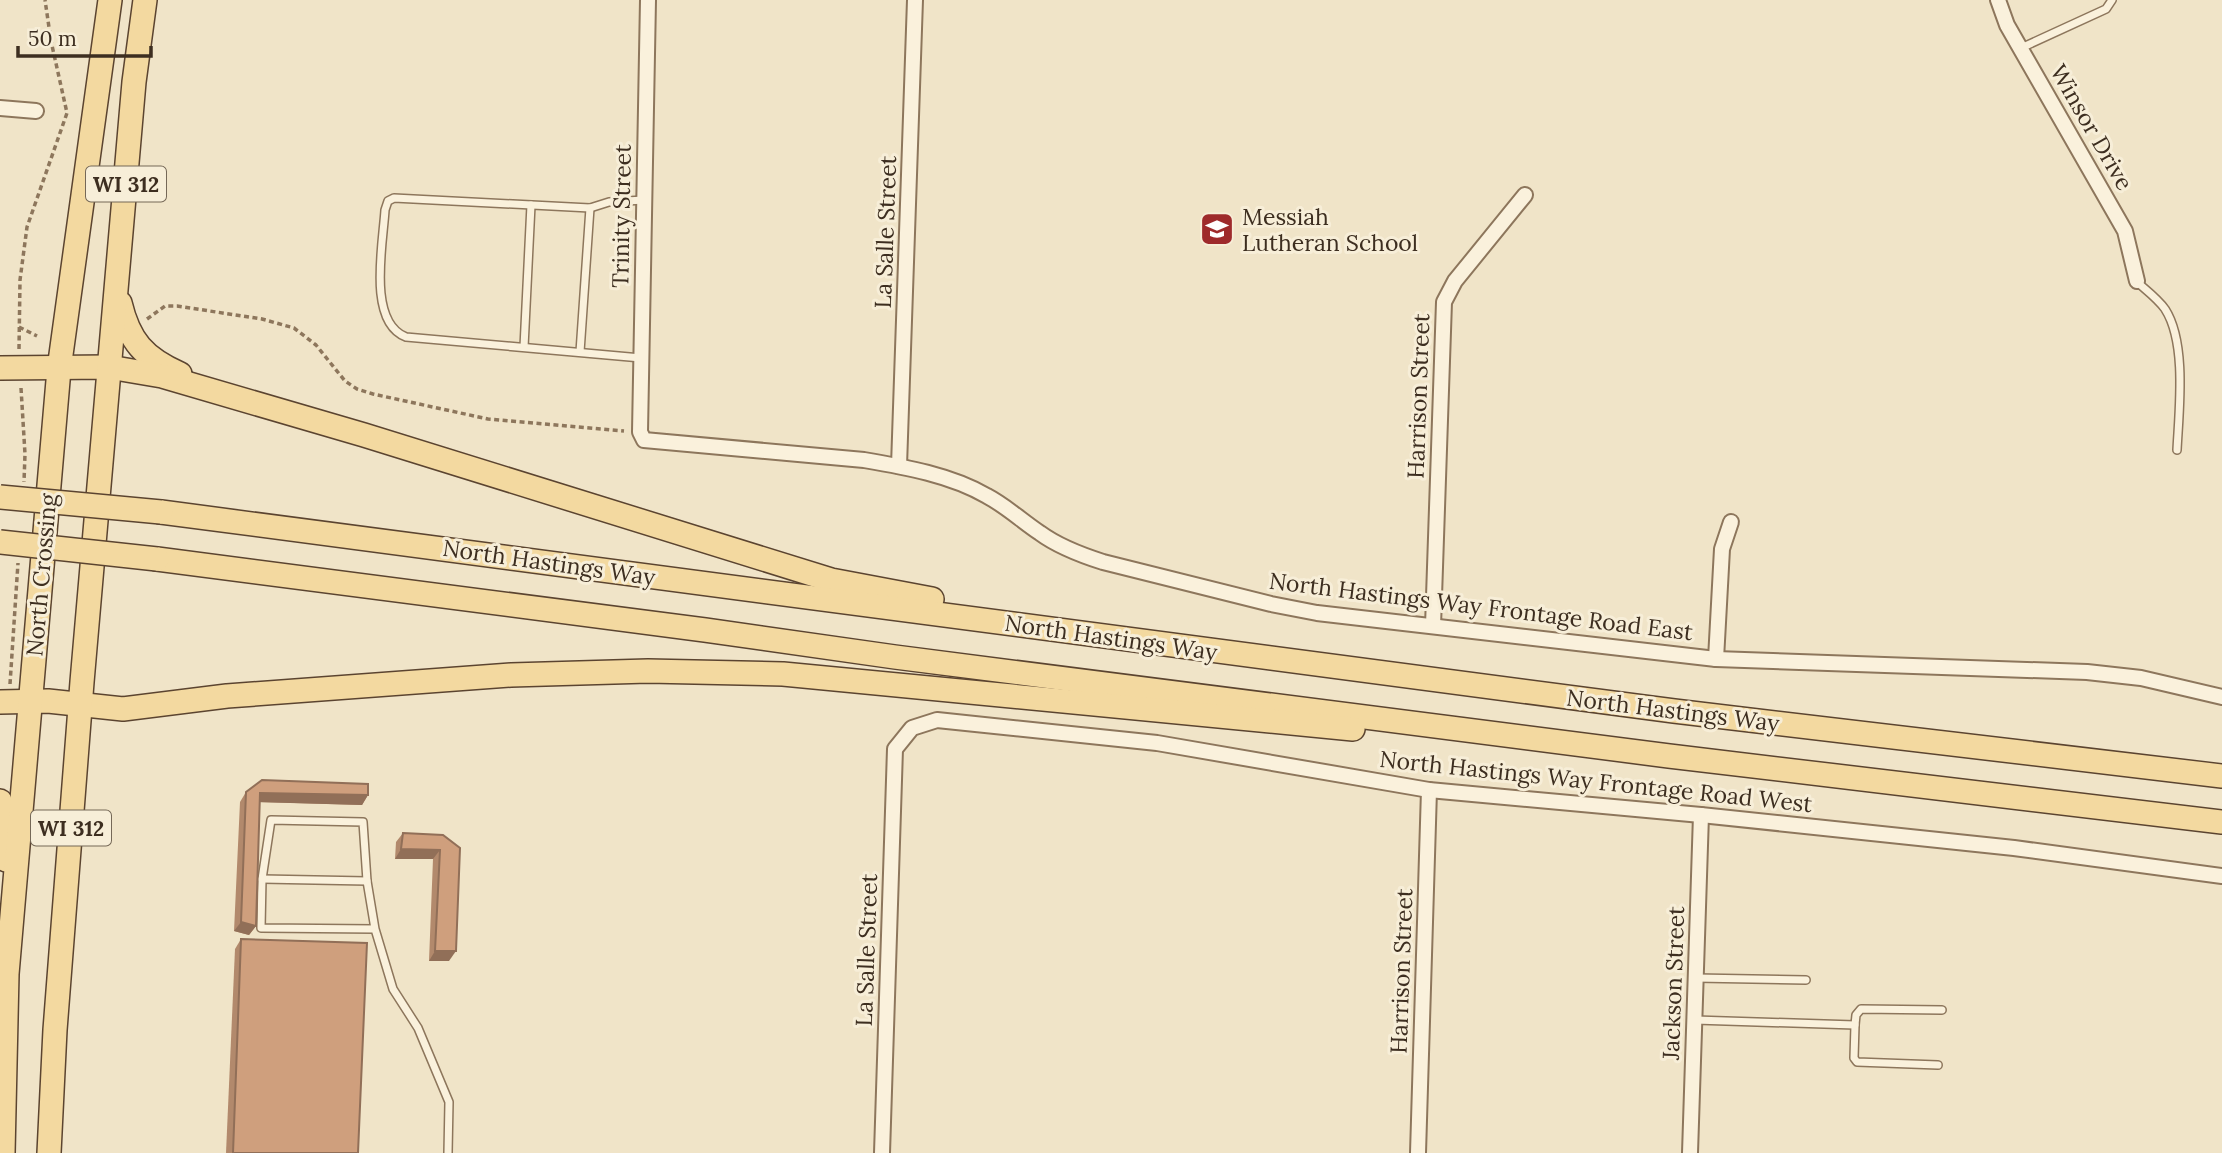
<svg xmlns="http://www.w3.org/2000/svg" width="2222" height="1153" viewBox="0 0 2222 1153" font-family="Lora,serif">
  <rect width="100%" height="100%" fill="#f0e4c8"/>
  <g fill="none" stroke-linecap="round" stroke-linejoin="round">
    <!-- lane casing -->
    <g stroke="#8d765c" stroke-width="10">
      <g id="lane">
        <path d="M2021 48 2106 9 2112 0"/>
        <path d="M2137 282C2146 290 2158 299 2165 309 2187 343 2179 410 2177 450"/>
        <path d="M524 347 531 205"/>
        <path d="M580 352 590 208"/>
        <path d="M641 358 406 337C367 322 383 244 385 210L388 201 394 198 590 208 609 202 644 200"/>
        <path d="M262 879 367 881"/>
        <path d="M375 929 261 928 262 879 271 820 363 822 367 881 375 929 393 989 418 1028 449 1102 448 1153"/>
        <path d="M1696 978 1806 980"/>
        <path d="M1695 1020 1855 1025 1856 1015 1861 1009 1942 1010"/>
        <path d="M1855 1025 1854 1058 1857 1062 1938 1065"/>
      </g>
    </g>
    <!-- street casing -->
    <g stroke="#8d765c" stroke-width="18">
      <g id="street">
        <path d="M648 0 640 432 644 440 864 460C905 467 951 475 987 496 1006 506 1022 521 1040 533 1059 547 1081 555 1103 562L1271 604 1317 613 1716 659 2087 672 2141 678 2222 697"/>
        <path d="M1998 0 2007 25 2125 231 2137 281"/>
        <path d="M0 108 36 111"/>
        <path d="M899 466 915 0"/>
        <path d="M1433 626 1444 302 1455 281 1525 195"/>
        <path d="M1716 659 1722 549 1731 522"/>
        <path d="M882 1153 895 749 912 728 937 720 1157 743 1429 790 1701 815 2014 848 2222 876"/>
        <path d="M1418 1153 1429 790"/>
        <path d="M1690 1153 1701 815"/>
      </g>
    </g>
    <!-- primary casing -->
    <g stroke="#5b4430" stroke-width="26">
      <g id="primary">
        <path d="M120 303C129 341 144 358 180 374"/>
        <path d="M0 368 109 367 162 376 364 435 831 580 932 599"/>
        <path d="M161 512 1674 711 2222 776"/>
        <path d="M157 559 705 630 895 657 1669 756 2222 822"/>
        <path d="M0 702 48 701 123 709 227 696 511 675 648 671 783 674 1353 729"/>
        <path d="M0 801 6 860"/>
        <path d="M3 1153 7 974 59 369 110 0"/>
        <path d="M49 1153 55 1030 82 682 134 82 145 0"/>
      </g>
    </g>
    <!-- path -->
    <g stroke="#8d765c" stroke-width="3.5" stroke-dasharray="5 3.5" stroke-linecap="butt">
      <path d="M147 319 165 306H177L262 319 294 328 316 345 345 381 357 389 373 394 488 419 624 431"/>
      <path d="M19 327 37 336"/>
      <path d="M19 349 20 280 27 227 67 113 51 41 45 0"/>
      <path d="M21 388 25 454 24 482"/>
      <path d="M10 684 18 563"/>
    </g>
    <!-- lane -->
    <use href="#lane" stroke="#faf1dc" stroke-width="7"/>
    <!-- street -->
    <use href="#street" stroke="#faf1dc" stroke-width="14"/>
    <!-- primary -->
    <use href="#primary" stroke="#f3d9a0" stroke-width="23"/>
    <!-- primary-bridge casing -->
    <g stroke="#5b4430" stroke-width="26" stroke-linecap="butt">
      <g id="primary-bridge">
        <path d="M0 497 161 512"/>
        <path d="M0 542 157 559"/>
      </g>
    </g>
    <!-- primary-bridge -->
    <use href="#primary-bridge" stroke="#f3d9a0" stroke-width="23"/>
  </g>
  <!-- wall -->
  <g fill="#b2896c">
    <path d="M246 792 368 795 362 805 260 802 256 926 249 935 234 931 240 802Z"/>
    <path d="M403 833 443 835 449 961H429L433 859H395L396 842Z"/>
    <path d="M241 939 358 1153H226L235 949Z"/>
  </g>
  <!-- shaded-wall -->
  <g fill="#916f58">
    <path d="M260 793 368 795 362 805 254 802Z"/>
    <path d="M401 849 440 850 433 859H395Z"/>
    <path d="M241 922 256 926 249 935 234 931Z"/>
    <path d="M435 951H456L449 961H429Z"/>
  </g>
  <!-- building -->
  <g fill="#cf9f7d" stroke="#916f58" stroke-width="2">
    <path d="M262 780 368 784V795L260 793 256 926 241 922 246 792Z"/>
    <path d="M403 833 443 835 460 848 456 951H435L440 850 401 849Z"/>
    <path d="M241 939 367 943 358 1153H233Z"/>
  </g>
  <!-- icons -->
  <defs>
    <g id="school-square" transform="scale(1.75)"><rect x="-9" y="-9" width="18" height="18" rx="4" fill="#9e2a2b" stroke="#f7eed8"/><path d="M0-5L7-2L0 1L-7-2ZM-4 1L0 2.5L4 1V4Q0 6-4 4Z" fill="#fff"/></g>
  </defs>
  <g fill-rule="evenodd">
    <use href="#school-square" x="1217" y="229"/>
  </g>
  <g text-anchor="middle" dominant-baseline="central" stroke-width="6" stroke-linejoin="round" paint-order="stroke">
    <!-- shield labels -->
    <g fill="#f7eed8" stroke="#756857" stroke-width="2">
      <rect x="86" y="166.5" width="80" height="35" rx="5"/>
      <rect x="31" y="810.5" width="80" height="35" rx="5"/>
    </g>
    <g font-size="21" font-weight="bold" fill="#3d2e20">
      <text x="126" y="184">WI 312</text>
      <text x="71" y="828">WI 312</text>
    </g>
    <!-- street labels -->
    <g font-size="23" fill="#3d2e20" stroke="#f7eed8">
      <text transform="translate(2092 127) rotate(60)">Winsor Drive</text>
      <text transform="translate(621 216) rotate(-89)">Trinity Street</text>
      <text transform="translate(885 232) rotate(-88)">La Salle Street</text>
      <text transform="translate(1418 396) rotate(-88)">Harrison Street</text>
      <text transform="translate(549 562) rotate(8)">North Hastings Way</text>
      <text transform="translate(41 575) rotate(-85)">North Crossing</text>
      <text transform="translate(1481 606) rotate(7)">North Hastings Way Frontage Road East</text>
      <text transform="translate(1111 637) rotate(8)">North Hastings Way</text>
      <text transform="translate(1673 710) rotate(7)">North Hastings Way</text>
      <text transform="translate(1596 781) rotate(6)">North Hastings Way Frontage Road West</text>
      <text transform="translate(866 950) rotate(-88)">La Salle Street</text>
      <text transform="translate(1401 971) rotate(-88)">Harrison Street</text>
      <text transform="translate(1673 983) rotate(-88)">Jackson Street</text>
    </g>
    <!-- poi labels -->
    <g font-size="23" fill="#3d2e20" stroke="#f7eed8" text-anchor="start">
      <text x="1242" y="216">Messiah<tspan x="1242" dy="26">Lutheran School</tspan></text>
    </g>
  </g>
  <!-- scale -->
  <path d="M18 46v10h133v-10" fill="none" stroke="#3d2e20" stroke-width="3.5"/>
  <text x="28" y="46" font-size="21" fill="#3d2e20" stroke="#f7eed8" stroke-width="5" paint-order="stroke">50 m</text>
</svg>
